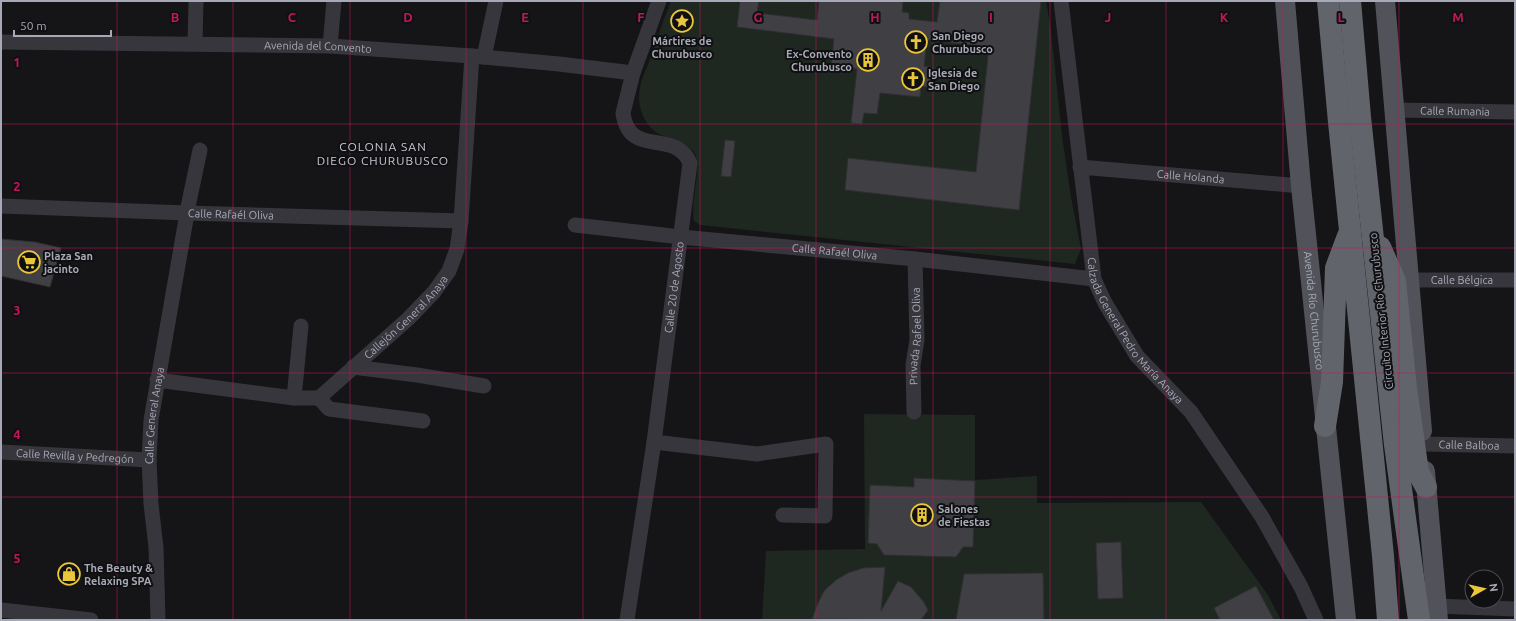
<svg xmlns="http://www.w3.org/2000/svg" width="1516" height="621" viewBox="0 0 1516 621" font-family="Ubuntu,sans-serif">
  <rect width="100%" height="100%" fill="#151517"/>
  <!-- green -->
  <g fill="#1f2721">
    <path d="M671 1H1046L1051 31 1062 136 1071 197 1081 249 1075 264 700 225 694 221C690 201 701 174 696 156 692 145 673 140 663 136 645 129 636 106 640 88 641 79 646 70 649 62 656 41 663 21 671 1Z"/>
    <path d="M864 414 975 415V480L1037 476V503L1201 502 1268 595 1281 620H762L766 551 865 549Z"/>
  </g>
  <!-- building -->
  <g fill="#3f3f44" stroke="#302f33">
    <path d="M740 1H759L757 13 817 20 819 1H894L903 2 902 12 909 13V19L937 22 940 1H1041L1019 210 845 190 848 158 976 172 989 47 927 40 924 66 934 68 932 88 921 86 920 97 880 93 877 114 864 113 862 124 851 123 857 69 831 66 834 39 737 27Z"/>
    <path d="M725 140 735 141 731 177 721 176Z"/>
    <path d="M1 239 35 242 61 248 50 287 1 276Z"/>
    <path d="M914 478 975 481 973 547H963L956 557 884 555 877 544 868 543 870 485 914 487Z"/>
    <path d="M1121 542 1123 598 1098 599 1096 543Z"/>
    <path d="M885 567 881 611 898 581 911 587 923 601 928 610 921 620 812 619 819 601 824 591 836 580 848 573 863 568Z"/>
    <path d="M1043 573 1044 620H956L964 574Z"/>
    <path d="M1256 586 1274 620H1220L1214 608Z"/>
  </g>
  <g fill="none" stroke-linecap="round" stroke-linejoin="round">
    <!-- minor -->
    <g stroke="#36363c" stroke-width="15">
      <path id="s1" d="M1061 1 1094 279 1105 303 1137 356 1191 412 1262 517 1301 587 1316 620"/>
      <path id="s2" d="M1 42 330 46 472 56 559 64 633 73"/>
      <path d="M195 44 196 1"/>
      <path d="M330 46 334 1"/>
      <path d="M484 57 496 1"/>
      <path id="s3" d="M1394 110 1515 112"/>
      <path id="s4" d="M1080 167 1301 186"/>
      <path id="s5" d="M1 206 187 213 461 221"/>
      <path id="s6" d="M575 225 681 237 915 259 1094 279"/>
      <path id="s7" d="M1409 280H1515"/>
      <path d="M353 367 417 375 484 386"/>
      <path id="s8" d="M157 380 294 398H319L408 319 434 292 449 271 457 249 461 221 472 56"/>
      <path d="M294 398 301 326"/>
      <path d="M319 398 329 409 423 421"/>
      <path id="s9" d="M914 412 913 365 917 340 915 259"/>
      <path d="M654 442 757 454 826 444 825 516 783 515"/>
      <path id="s10" d="M1423 444 1515 446"/>
      <path id="s11" d="M1 452 149 460"/>
      <path d="M1436 606 1515 609"/>
      <path d="M1 610 91 620"/>
      <path id="s12" d="M158 620 156 547 151 504 149 460 151 420 189 202 200 150"/>
      <path id="s13" d="M627 620 654 442 690 163C675 128 629 159 623 113L633 73 659 1"/>
    </g>
    <!-- major -->
    <g stroke="#52535a" stroke-width="20">
      <path id="s14" d="M1285 1 1301 186 1346 620"/>
      <path d="M1385 1 1422 431"/>
      <path d="M1425 471 1438 620"/>
    </g>
    <!-- highway -->
    <g stroke="#62646c" stroke-width="22">
      <path d="M1328 1 1339 122 1383 556 1388 620"/>
      <path d="M1350 1 1360 117 1395 445 1419 620"/>
      <path d="M1380 247 1395 281 1406 388 1418 472 1426 487"/>
      <path d="M1325 426 1332 382 1336 268 1348 236"/>
    </g>
  </g>
  <!-- grid -->
  <path fill="none" stroke="#c2185b" stroke-width="1" stroke-opacity="0.55" d="M117 1V620M233 1V620M350 1V620M466 1V620M583 1V620M700 1V620M816 1V620M933 1V620M1050 1V620M1166 1V620M1283 1V620M1399 1V620M1 124H1515M1 248H1515M1 373H1515M1 497H1515"/>
  <!-- icons -->
  <defs>
    <g id="sight-ring" transform="scale(1.15)"><circle r="9.5" fill="#101012" stroke="#eac63a" stroke-width="1.5"/><path d="M0-6L1.8-2.2L6-1.7L2.9 1.2L3.7 5.4L0 3.3L-3.7 5.4L-2.9 1.2L-6-1.7L-1.8-2.2Z" fill="#eac63a"/></g>
    <g id="church-ring" transform="scale(1.15)"><circle r="9.5" fill="#101012" stroke="#eac63a" stroke-width="1.5"/><path d="M-1.2-6h2.4v3.5h3.3v2.4h-3.3V6h-2.4V-.1h-3.3v-2.4h3.3Z" fill="#eac63a"/></g>
    <g id="building-ring" transform="scale(1.15)"><circle r="9.5" fill="#101012" stroke="#eac63a" stroke-width="1.5"/><path d="M-4-6H4V6H1V3H-1V6H-4ZM-2.5-4.3h1.7v1.8h-1.7ZM.8-4.3h1.7v1.8H.8ZM-2.5-1h1.7V.8h-1.7ZM.8-1h1.7V.8H.8Z" fill="#eac63a"/></g>
    <g id="supermarket-ring" transform="scale(1.15)"><circle r="9.5" fill="#101012" stroke="#eac63a" stroke-width="1.5"/><path d="M-6-5.5h2.5l.6 2H6L4.5 2H-2.5L-4.4-4H-6ZM-1.5 3.2a1.3 1.3 0 1 0 .1 0ZM3 3.2a1.3 1.3 0 1 0 .1 0Z" fill="#eac63a"/></g>
    <g id="shop-ring" transform="scale(1.15)"><circle r="9.5" fill="#101012" stroke="#eac63a" stroke-width="1.5"/><path d="M-5-2.5h2.3a2.7 3.5 0 0 1 5.4 0H5L5.5 6h-11ZM-1.5-2.5h3a1.5 2.3 0 0 0-3 0Z" fill="#eac63a"/></g>
  </defs>
  <g fill-rule="evenodd">
    <use href="#sight-ring" x="682" y="21"/>
    <use href="#church-ring" x="916" y="42"/>
    <use href="#building-ring" x="868" y="60"/>
    <use href="#church-ring" x="913" y="79"/>
    <use href="#supermarket-ring" x="29" y="262"/>
    <use href="#building-ring" x="922" y="515"/>
    <use href="#shop-ring" x="69" y="574"/>
  </g>
  <g text-anchor="middle" dominant-baseline="central" stroke-width="4" stroke-linejoin="round" paint-order="stroke">
    <!-- poi labels -->
    <g font-size="11" font-weight="bold" fill="#a7aab6" stroke="#101012" text-anchor="start">
      <text x="932" y="36">San Diego<tspan x="932" dy="13">Churubusco</tspan></text>
      <text x="682" y="41" text-anchor="middle">Mártires de<tspan x="682" dy="13">Churubusco</tspan></text>
      <text x="852" y="54" text-anchor="end">Ex-Convento<tspan x="852" dy="13">Churubusco</tspan></text>
      <text x="928" y="73">Iglesia de<tspan x="928" dy="13">San Diego</tspan></text>
      <text x="44" y="256">Plaza San<tspan x="44" dy="13">jacinto</tspan></text>
      <text x="938" y="509">Salones<tspan x="938" dy="13">de Fiestas</tspan></text>
      <text x="84" y="568">The Beauty &amp;<tspan x="84" dy="13">Relaxing SPA</tspan></text>
    </g>
    <!-- street labels -->
    <g font-size="11" fill="#a7aab6" stroke="#101012">
      <text stroke="none"><textPath href="#s2" startOffset="317">Avenida del Convento</textPath></text>
      <text stroke="none"><textPath href="#s3" startOffset="61">Calle Rumania</textPath></text>
      <text stroke="none"><textPath href="#s4" startOffset="111">Calle Holanda</textPath></text>
      <text stroke="none"><textPath href="#s5" startOffset="230">Calle Rafaél Oliva</textPath></text>
      <text stroke="none"><textPath href="#s6" startOffset="261">Calle Rafaél Oliva</textPath></text>
      <text stroke="none"><textPath href="#s7" startOffset="53">Calle Bélgica</textPath></text>
      <text stroke="none"><textPath href="#s13" startOffset="336">Calle 20 de Agosto</textPath></text>
      <text stroke="none"><textPath href="#s14" startOffset="311">Avenida Río Churubusco</textPath></text>
      <text transform="translate(1381 311) rotate(-96)">Circuito Interior Río Churubusco</text>
      <text stroke="none"><textPath href="#s8" startOffset="282">Callejón General Anaya</textPath></text>
      <text stroke="none"><textPath href="#s1" startOffset="345">Calzada General Pedro María Anaya</textPath></text>
      <text stroke="none"><textPath href="#s9" startOffset="76">Privada Rafael Oliva</textPath></text>
      <text stroke="none"><textPath href="#s12" startOffset="205">Calle General Anaya</textPath></text>
      <text stroke="none"><textPath href="#s10" startOffset="46">Calle Balboa</textPath></text>
      <text stroke="none"><textPath href="#s11" startOffset="74">Calle Revilla y Pedregón</textPath></text>
    </g>
    <!-- neighbourhood labels -->
    <g font-size="12" letter-spacing="1" fill="#c8cad3" stroke="#101012">
      <text x="383" y="146">COLONIA SAN<tspan x="383" dy="14">DIEGO CHURUBUSCO</tspan></text>
    </g>
  </g>
  <g font-size="13" text-anchor="middle" font-weight="bold" fill="#c2185b" stroke="#101012" stroke-width="4" stroke-linejoin="round" paint-order="stroke">
    <text x="175" y="22">B</text>
    <text x="292" y="22">C</text>
    <text x="408" y="22">D</text>
    <text x="525" y="22">E</text>
    <text x="641" y="22">F</text>
    <text x="758" y="22">G</text>
    <text x="875" y="22">H</text>
    <text x="991" y="22">I</text>
    <text x="1108" y="22">J</text>
    <text x="1224" y="22">K</text>
    <text x="1341" y="22">L</text>
    <text x="1458" y="22">M</text>
    <text x="17" y="67">1</text>
    <text x="17" y="191">2</text>
    <text x="17" y="315">3</text>
    <text x="17" y="439">4</text>
    <text x="17" y="563">5</text>
  </g>
  <!-- border -->
  <rect width="1516" height="621" fill="none" stroke="#a7aab6" stroke-width="4"/>
  <!-- north arrow -->
  <g transform="translate(1484 589) rotate(82)"><circle r="19" fill="#101012" stroke="#4c4e54"/>
  <path d="M0-3L7 15L0 10L-7 15Z" fill="#eac63a"/>
  <text y="-6" font-size="11" font-weight="bold" text-anchor="middle" fill="#a7aab6">N</text>
  </g>
  <!-- scale -->
  <path d="M14 30v6h97v-6" fill="none" stroke="#a7aab6" stroke-width="2"/>
  <text x="20" y="30" font-size="12" fill="#a7aab6" stroke="#101012" stroke-width="3" paint-order="stroke">50 m</text>
</svg>
